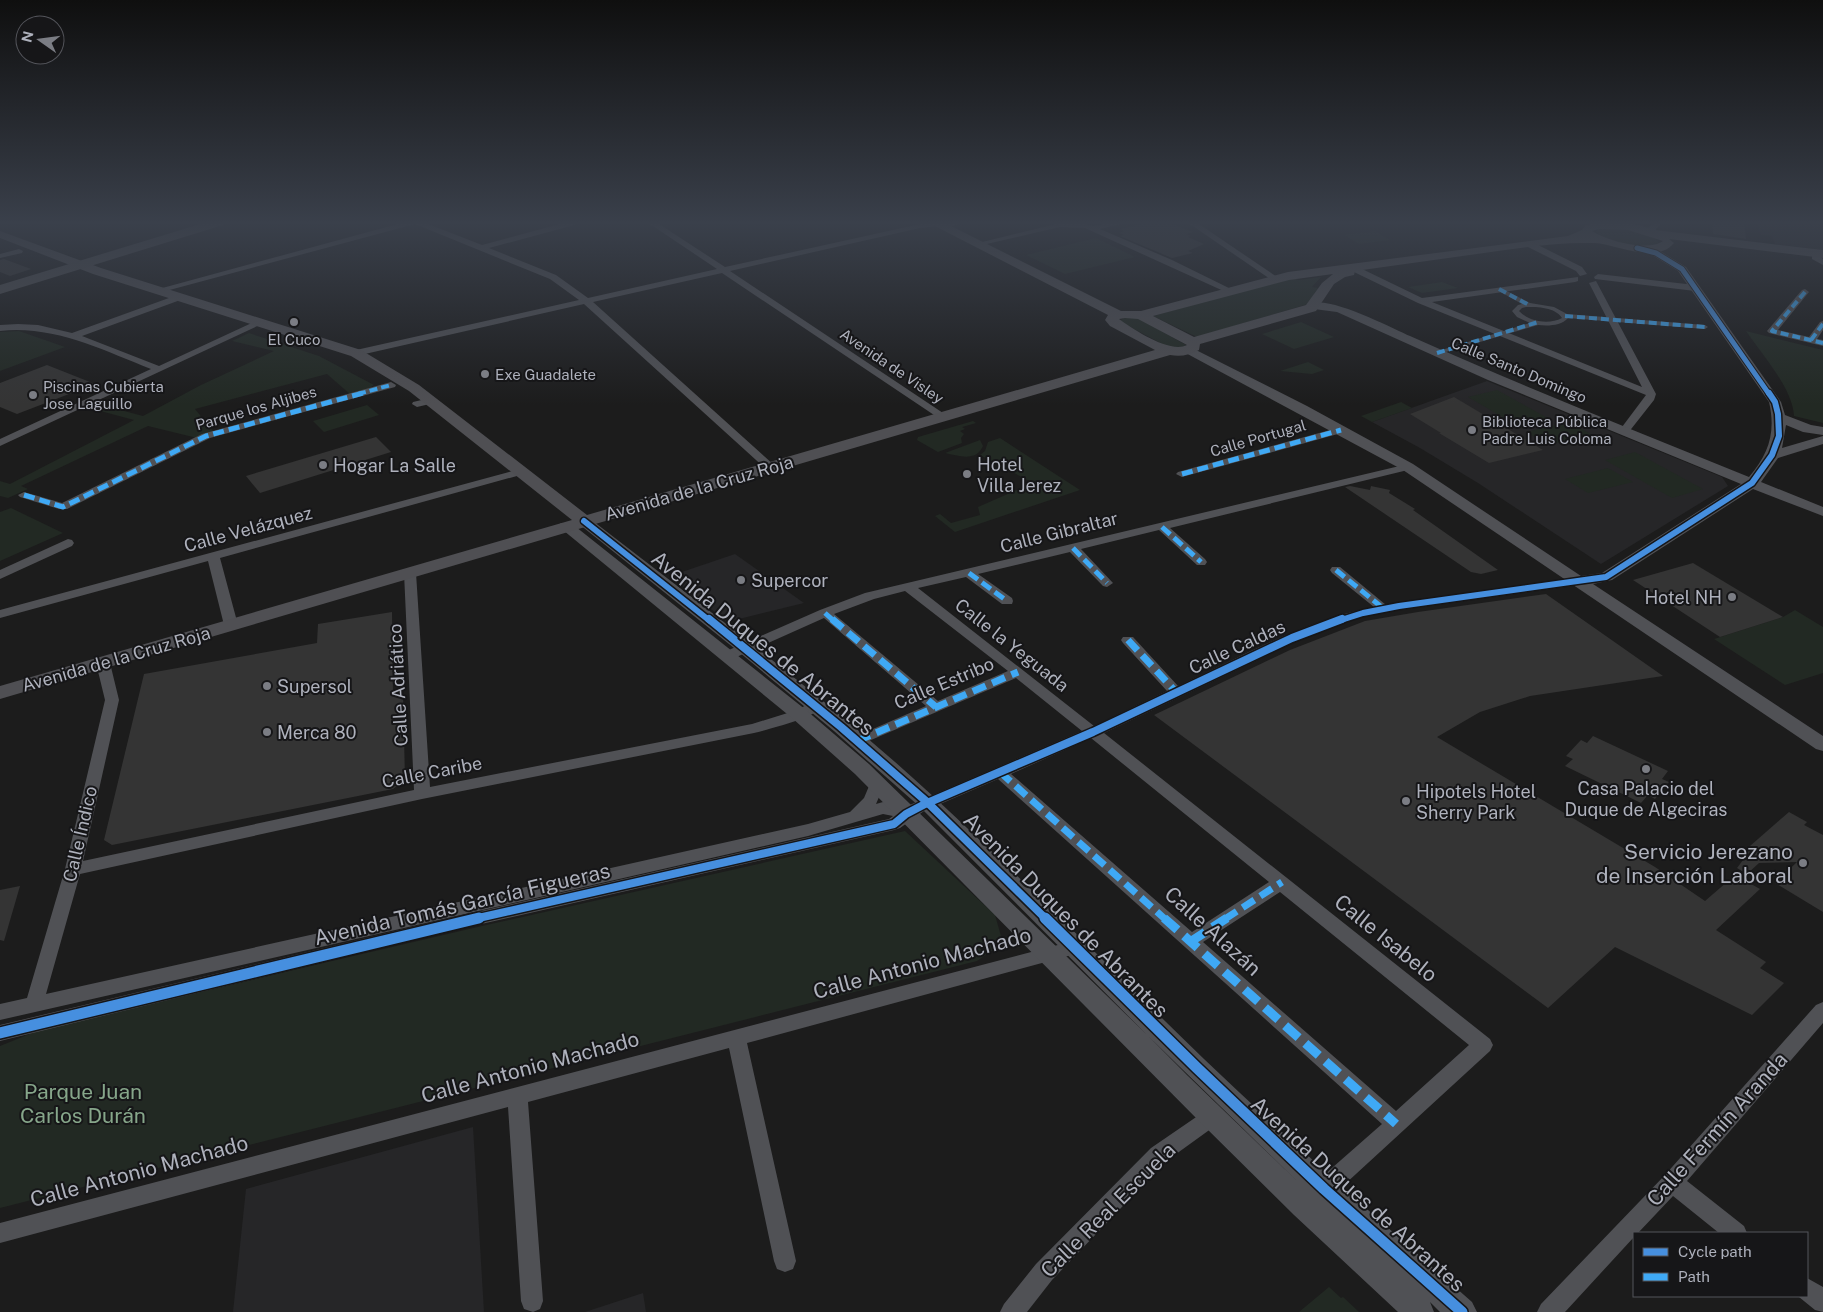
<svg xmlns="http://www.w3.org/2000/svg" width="1823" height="1312" viewBox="0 0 1823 1312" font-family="'Public Sans',sans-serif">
  <rect width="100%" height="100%" fill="#1c1c1c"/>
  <!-- built -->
  <g fill="#262628">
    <path d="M1756 222H1823V250L1775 244 1772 236 1761 235Z"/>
    <path d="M1487 381 1722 477 1728 486 1601 564 1478 483 1420 448 1372 422Z"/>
    <path d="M735 554 804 603 727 622 670 576Z"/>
    <path d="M473 1127 484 1312H233L246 1189Z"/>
    <path d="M643 1293 646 1312H585Z"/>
  </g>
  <!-- green -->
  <g fill="#222923">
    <path d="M1599 228C1615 229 1648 229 1659 242 1647 253 1607 240 1595 233Z"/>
    <path d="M1375 231 1390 240 1359 244 1344 235Z"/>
    <path d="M1096 238 1135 257 1065 274 1026 255Z"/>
    <path d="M1294 277 1298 280 1321 277 1312 287 1318 288 1308 304 1197 337 1153 316Z"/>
    <path d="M1442 282 1458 288 1422 293 1408 287Z"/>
    <path d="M1126 317 1138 318 1186 345 1183 347H1168L1119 321Z"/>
    <path d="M1301 322 1334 337 1294 349 1262 334Z"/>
    <path d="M19 331 65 347 0 371V332Z"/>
    <path d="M1746 331 1823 350V423L1794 416C1793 389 1761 353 1746 331Z"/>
    <path d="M249 333 319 356 374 385 368 389 351 395 327 374 195 409 214 432 197 438 148 426 21 486 28 489 8 498 0 496V481L10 484 134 420 89 408 98 404 143 416 201 385 274 351 232 341Z"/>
    <path d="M1308 362 1324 370 1312 374 1280 371Z"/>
    <path d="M1497 390 1553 421 1523 429 1468 397Z"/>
    <path d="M1401 402 1412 408 1372 422 1361 416Z"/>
    <path d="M367 405 379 415 324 432 313 421Z"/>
    <path d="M973 421 976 423 962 427 965 429 960 431 964 434 961 438 962 443 938 452 917 440 918 437Z"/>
    <path d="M1568 422 1591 434 1549 445 1526 432Z"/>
    <path d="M1000 438 1080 490 955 532 935 516 940 514 951 523 980 515 978 507 1033 483 980 455 985 451 988 442Z"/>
    <path d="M980 440 983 446C976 462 959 456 945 453Z"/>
    <path d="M1635 452 1703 489 1672 498 1605 460Z"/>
    <path d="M1608 468 1633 482 1588 493 1565 479Z"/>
    <path d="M11 508 63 533 0 561V512Z"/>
    <path d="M1795 610 1823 627V673L1785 685 1714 639 1783 617Z"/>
    <path d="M905 831 995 915 1003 943 977 961 0 1208V1046L42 1029 482 926Z"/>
    <path d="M1329 1287 1341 1298 1343 1297 1359 1312H1299Z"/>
  </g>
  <!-- building -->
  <g fill="#343434">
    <path d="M1151 222H1167L1193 232 1186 234 1191 236 1188 237 1204 244 1188 251 1193 253 1172 258 1120 236 1124 235 1119 233 1124 231 1120 229Z"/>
    <path d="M1712 222H1744L1746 239 1713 234Z"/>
    <path d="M4 259 31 269 10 276 0 272V260Z"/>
    <path d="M47 365 95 384 17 414 0 407V383Z"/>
    <path d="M1454 397 1496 422 1543 450 1489 463 1439 433H1441L1410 414Z"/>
    <path d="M376 437 391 452 260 493 246 476Z"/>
    <path d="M1350 486 1370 490 1371 486 1390 490 1389 493 1415 509 1413 510 1498 570 1481 574 1471 572 1345 487Z"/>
    <path d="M1693 563 1783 617 1720 637 1633 580Z"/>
    <path d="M1546 594 1663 676 1530 696 1480 712 1437 737 1655 867 1705 901 1735 875 1760 889 1716 930 1766 962 1760 968 1784 983 1752 1015 1615 947 1548 1008 1154 715 1290 650 1365 621 1418 612Z"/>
    <path d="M392 612 393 695 403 693 405 780 393 789 112 845 104 840 144 674 317 643 318 624Z"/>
    <path d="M1593 736 1668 771 1662 779 1669 782 1655 799 1648 795 1641 803 1565 766 1573 759 1566 756 1581 740 1587 743Z"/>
    <path d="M1789 812 1807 822 1804 825 1823 835V912L1775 883 1797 862 1759 863 1747 874 1737 868 1746 856 1742 853Z"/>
    <path d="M20 886 4 941 0 940V890Z"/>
  </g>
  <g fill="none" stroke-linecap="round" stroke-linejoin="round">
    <!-- pedestrian -->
    <path fill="#505155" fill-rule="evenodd" d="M1497 288H1501L1530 303 1554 307 1567 314 1705 325 1708 327 1705 329 1568 318C1561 326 1548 326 1538 325L1439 354H1435V352L1530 323 1517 317 1512 311 1518 305 1522 304 1497 290ZM1526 307C1538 307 1555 307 1562 318 1549 325 1529 322 1519 311L1522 308Z"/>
    <!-- minor -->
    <g fill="#505155" fill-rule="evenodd">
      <path d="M405 222H423L482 245 567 222H579L578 224 489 248 556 275 588 298 717 269 647 222H656L725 267 920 224 942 222V226H939L920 228 730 271 949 417 948 419H940L722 273 593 302 774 465 776 467 774 469H766L584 304 356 356 353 355 351 353 356 350 579 300 550 279 415 224 162 292 155 290Z"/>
      <path d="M1115 222H1129L1100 229 1172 260 1235 291 1228 293 1085 228 1060 227 978 246 974 244 1060 223 1086 224 1093 226Z"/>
      <path d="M1187 222H1196L1280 279 1273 281Z"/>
      <path d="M1655 222H1663L1656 229 1655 235H1649L1648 228Z"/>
      <path d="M1526 242H1532L1582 267 1587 274 1580 276 1576 271 1526 246Z"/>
      <path d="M19 249 23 251 22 253 0 258V254Z"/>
      <path d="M1812 255H1818L1823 259V265L1812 259Z"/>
      <path d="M1354 268H1360L1422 298 1578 277V281L1575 282 1432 302 1642 387 1589 283 1596 281 1656 394 1654 400 1628 433H1620L1619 431 1646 395 1418 303 1354 272Z"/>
      <path d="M1598 274 1695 285 1699 288 1695 291 1595 279 1594 277Z"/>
      <path d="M1805 289 1809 292 1778 330 1809 337 1820 322 1823 321V330L1817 339 1823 340V346L1769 333 1767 331 1802 290Z"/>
      <path d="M180 294 183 295V299L82 336 159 366 258 320H264L266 322 0 446V439L151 369C102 350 54 325 0 331V325L18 324 38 325 72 333Z"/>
      <path d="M391 382 396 385 395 387 210 438 67 509H59L20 497 18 495 24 492 62 503 202 434Z"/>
      <path d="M430 398 435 401 434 403 417 407 412 404 413 402Z"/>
      <path d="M1341 427 1346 430 1345 432 1182 477 1176 474 1178 472Z"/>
      <path d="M1408 464 1414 467 1412 469 1170 528 1205 559 1207 562 1205 565H1197L1159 530 1081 549 1113 583 1107 587 1103 586 1070 552 978 574 1012 598 1013 601 1012 604H1002L966 577 918 588 1094 726 1167 691 1123 643 1121 640 1123 637H1133L1178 686C1241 657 1305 620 1374 607L1332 573 1330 570 1332 567H1340L1386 605 1578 577 1584 581 1578 585 1399 610 1365 616 1335 626 1297 641 1104 733 1490 1039 1493 1045 1490 1051 1332 1196 1324 1199 1316 1196 1313 1189 1316 1182 1382 1124 998 779 924 811 900 828 894 830 446 932 0 1041V1025L446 919 889 819 893 816 883 814 808 836 0 1020V1004L27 998 65 869 105 700 96 663 98 660 103 659 110 663 119 700 83 861 414 790 404 573 410 569 416 573 430 787 752 724 794 711 811 703H821L823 706C815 718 769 729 754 733L422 799 80 874 46 994 808 824 850 812 864 798 872 779 877 778 882 779 885 783 876 804 883 802 905 807 1082 731 1016 678 857 746 852 744 850 741 852 738 926 706 824 618 732 659H722L720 656 722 653 820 610 865 593ZM905 591 1008 671 938 701 834 614 874 599ZM1091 738 1269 882 1192 932 1011 774ZM1280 892 1469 1045 1396 1111 1203 942Z"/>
      <path d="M520 469 526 472 524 474 220 558 238 625 236 628 231 629 224 625 208 561 0 618V610Z"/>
      <path d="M68 539 72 540 74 543 72 546 0 579V570Z"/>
      <path d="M1073 941 1079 943 1082 948 1079 953 747 1043 796 1261 793 1269 785 1272 777 1269 774 1261 729 1048 528 1102 543 1301 540 1309 533 1312 524 1309 521 1301 508 1107 0 1243V1223Z"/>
      <path d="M1823 1002V1023L1687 1181 1744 1226 1747 1233H1719L1673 1196 1638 1233H1634V1237L1565 1312H1537L1541 1304 1665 1175 1816 1005Z"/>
      <path d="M1212 1108 1219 1111 1222 1117 1219 1123 1165 1162 1052 1280 1027 1312H1000L1004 1304 1036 1264 1151 1148 1205 1111Z"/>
      <path d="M1807 1278 1823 1287V1312L1815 1310 1799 1297 1807 1296Z"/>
    </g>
    <!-- tertiary -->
    <g fill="#505155" fill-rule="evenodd">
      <path d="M936 222H961C956 227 943 228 936 226Z"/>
      <path d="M1637 245 1660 251 1686 267 1781 402 1785 415 1811 425 1823 427V435L1803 432 1786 425 1782 448 1823 436V444L1778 458 1761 482 1823 507V516L1753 489 1612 580 1593 584 1823 736V751L1816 749 1403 470 1182 351 1188 347 1192 348 1307 406 1413 464 1581 576 1602 573 1741 484 1488 380 1337 312 1314 309 1308 306C1322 291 1393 329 1410 336 1522 386 1636 431 1749 477 1769 454 1776 432 1769 402L1678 271 1652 255 1633 250 1632 248Z"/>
      <path d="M584 516 589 518C705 608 827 698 935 798 1027 883 1114 972 1204 1059 1291 1142 1381 1222 1472 1302L1477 1312H1440L1430 1302 1434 1312H1398L1294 1215 1203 1125 855 774 792 718 558 526 561 523H571L806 710 869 764 1297 1181 1188 1076 920 807 834 731 739 652 579 524 576 521 579 518Z"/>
    </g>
    <!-- secondary -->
    <path fill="#4f4f53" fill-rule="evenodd" d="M930 222H943L1121 311H1141L1288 272 1568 236 1582 230 1586 225C1609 219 1633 222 1655 230L1823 250V258L1669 239 1674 243C1656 265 1616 244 1594 243 1556 242 1521 248 1484 253 1441 259 1398 265 1355 271L1354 275 1345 277 1334 284 1316 311 1200 344 1199 350C1189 355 1181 357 1170 355L0 699V686L572 520 409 391 351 356 93 274 0 238V231L101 268 361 350 419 385 587 515 1155 350 1110 326 1105 320 1108 315 931 224ZM1599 229 1628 230 1663 241C1647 252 1608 241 1592 231ZM1333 274 1322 283 1306 305 1194 337 1153 316 1289 280ZM1125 318 1138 319 1187 345C1170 354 1133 329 1119 319Z"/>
    <!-- primary -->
    <path fill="#4d4e51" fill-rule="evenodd" d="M207 222H225L223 225 0 294V285Z"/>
    <!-- quiet-far3 -->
    <g stroke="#3fa9f5" stroke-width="4" stroke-dasharray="8 4" stroke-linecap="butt">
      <path d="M1499 289 1529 305"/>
      <path d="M1805 292 1772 331 1823 343"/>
      <path d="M1565 316 1705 327"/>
      <path d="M1811 340 1823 324"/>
      <path d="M1437 353 1538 322"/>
      <path d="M358 394 391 385"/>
    </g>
    <!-- quiet-far2 -->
    <g stroke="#3fa9f5" stroke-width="5" stroke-dasharray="11 5" stroke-linecap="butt">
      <path d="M1182 474 1341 430"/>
      <path d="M24 495 63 507 206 436 363 393"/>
      <path d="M1162 527 1201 562"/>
      <path d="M1073 548 1107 583"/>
      <path d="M1336 570 1384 609"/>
      <path d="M969 573 1007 601"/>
      <path d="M825 613 834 621"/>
    </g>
    <!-- quiet-far1 -->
    <g stroke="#3fa9f5" stroke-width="7" stroke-dasharray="14 7" stroke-linecap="butt">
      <path d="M832 619 936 707"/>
      <path d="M1128 640 1176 692"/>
      <path d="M857 741 1018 672"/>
      <path d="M1000 772 1165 919"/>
      <path d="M1225 919 1282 882"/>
    </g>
    <!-- quiet -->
    <g stroke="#3fa9f5" stroke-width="9" stroke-dasharray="18 9" stroke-linecap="butt">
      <path d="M1164 918 1396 1124"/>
      <path d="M1190 942 1227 918"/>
    </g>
    <!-- cycleway-far3 casing -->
    <g stroke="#161618" stroke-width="7">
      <path id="cycleway-far3" d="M1637 248 1656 253 1682 269 1769 394"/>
    </g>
    <!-- cycleway-far2 casing -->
    <g stroke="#161618" stroke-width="9">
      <g id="cycleway-far2">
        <path d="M584 521 710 621"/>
        <path d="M1338 621 1363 613 1399 606 1606 577 1752 483 1772 455 1779 436 1778 414 1775 402 1769 393"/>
      </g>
    </g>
    <!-- cycleway-far1 casing -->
    <g stroke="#161618" stroke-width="11">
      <g id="cycleway-far1">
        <path d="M709 619 841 727 927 802 1046 919"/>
        <path d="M474 919 894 824 906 814 925 804 1093 732 1292 638 1342 619"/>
      </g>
    </g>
    <!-- cycleway casing -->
    <g stroke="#161618" stroke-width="14">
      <g id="cycleway">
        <path d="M1045 918 1197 1068 1324 1189 1462 1312"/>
        <path d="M0 1033 479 918"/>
      </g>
    </g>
    <!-- cycleway-far3 -->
    <use href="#cycleway-far3" stroke="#468fdf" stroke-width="5"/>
    <!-- cycleway-far2 -->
    <use href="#cycleway-far2" stroke="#468fdf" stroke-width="6"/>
    <!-- cycleway-far1 -->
    <use href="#cycleway-far1" stroke="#468fdf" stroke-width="8"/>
    <!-- cycleway -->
    <use href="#cycleway" stroke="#468fdf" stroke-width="11"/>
  </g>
  <!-- sky -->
  <linearGradient id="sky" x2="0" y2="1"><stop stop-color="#0f0f0f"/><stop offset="0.55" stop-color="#3a404b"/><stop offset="1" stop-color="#3a404b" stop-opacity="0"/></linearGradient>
  <rect width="1823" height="405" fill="url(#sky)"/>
  <!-- markers -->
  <g fill="#7b7d84" stroke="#161618" stroke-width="2">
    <circle cx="294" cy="322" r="5"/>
    <circle cx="485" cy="374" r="5"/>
    <circle cx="33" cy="395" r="5"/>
    <circle cx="1472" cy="430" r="5"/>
    <circle cx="323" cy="465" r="5"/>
    <circle cx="967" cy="474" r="5"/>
    <circle cx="741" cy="580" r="5"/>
    <circle cx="1732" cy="597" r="5"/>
    <circle cx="267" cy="686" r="5"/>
    <circle cx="267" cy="732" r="5"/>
    <circle cx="1646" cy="769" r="5"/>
    <circle cx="1406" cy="801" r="5"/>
    <circle cx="1803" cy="863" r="5"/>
  </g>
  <g text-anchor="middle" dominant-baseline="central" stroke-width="4" stroke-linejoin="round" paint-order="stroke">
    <!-- far-poi labels -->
    <g font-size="15" fill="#aeb1bc" stroke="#161618" text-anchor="start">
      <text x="294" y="339" text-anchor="middle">El Cuco</text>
      <text x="495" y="374">Exe Guadalete</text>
      <text x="43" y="386">Piscinas Cubierta<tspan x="43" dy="17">Jose Laguillo</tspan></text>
      <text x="1482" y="421">Biblioteca Pública<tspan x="1482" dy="17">Padre Luis Coloma</tspan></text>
    </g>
    <!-- far-street labels -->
    <g font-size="15" fill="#aeb1bc" stroke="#161618">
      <text transform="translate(892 366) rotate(34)">Avenida de Visley</text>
      <text transform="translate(1519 370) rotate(23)">Calle Santo Domingo</text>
      <text transform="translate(256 408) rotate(-16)">Parque los Aljibes</text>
      <text transform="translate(1258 438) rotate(-16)">Calle Portugal</text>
    </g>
    <!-- poi labels -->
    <g font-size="18" fill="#aeb1bc" stroke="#161618" text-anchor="start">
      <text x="977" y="464">Hotel<tspan x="977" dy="21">Villa Jerez</tspan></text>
      <text x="333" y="465">Hogar La Salle</text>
      <text x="751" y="580">Supercor</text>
      <text x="1722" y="597" text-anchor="end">Hotel NH</text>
      <text x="277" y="686">Supersol</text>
      <text x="277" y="732">Merca 80</text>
      <text x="1646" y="788" text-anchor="middle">Casa Palacio del<tspan x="1646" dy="21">Duque de Algeciras</tspan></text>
      <text x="1416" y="791">Hipotels Hotel<tspan x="1416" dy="21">Sherry Park</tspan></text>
    </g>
    <!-- street labels -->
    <g font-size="18" fill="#aeb1bc" stroke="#161618">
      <text transform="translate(699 488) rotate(-16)">Avenida de la Cruz Roja</text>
      <text transform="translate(248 529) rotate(-15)">Calle Velázquez</text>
      <text transform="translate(1059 532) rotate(-14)">Calle Gibraltar</text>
      <text transform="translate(1012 645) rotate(38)">Calle la Yeguada</text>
      <text transform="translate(1237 647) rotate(-25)">Calle Caldas</text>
      <text transform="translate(116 659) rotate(-16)">Avenida de la Cruz Roja</text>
      <text transform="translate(944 683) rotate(-23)">Calle Estribo</text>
      <text transform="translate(398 685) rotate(-93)">Calle Adriático</text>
      <text transform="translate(432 772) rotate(-11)">Calle Caribe</text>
      <text transform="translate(80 834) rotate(-77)">Calle Índico</text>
    </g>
    <!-- near-street labels -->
    <g font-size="21" fill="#aeb1bc" stroke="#161618">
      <text transform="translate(763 643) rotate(39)">Avenida Duques de Abrantes</text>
      <text transform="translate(462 904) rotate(-13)">Avenida Tomás García Figueras</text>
      <text transform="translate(1066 915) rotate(45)">Avenida Duques de Abrantes</text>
      <text transform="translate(1213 931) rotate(42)">Calle Alazán</text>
      <text transform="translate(1386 938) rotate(39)">Calle Isabelo</text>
      <text transform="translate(922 963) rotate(-15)">Calle Antonio Machado</text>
      <text transform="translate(530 1067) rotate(-15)">Calle Antonio Machado</text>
      <text transform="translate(1717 1129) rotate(-48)">Calle Fermín Aranda</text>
      <text transform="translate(139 1171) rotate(-15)">Calle Antonio Machado</text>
      <text transform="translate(1358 1194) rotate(42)">Avenida Duques de Abrantes</text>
      <text transform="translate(1108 1210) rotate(-45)">Calle Real Escuela</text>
    </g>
    <!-- near-poi labels -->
    <g font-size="21" fill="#aeb1bc" stroke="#161618" text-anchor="end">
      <text x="1793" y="851">Servicio Jerezano<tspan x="1793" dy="24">de Inserción Laboral</tspan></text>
    </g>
    <!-- near-park labels -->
    <g font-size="21" fill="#86a68a" stroke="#161618">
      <text x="83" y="1091">Parque Juan<tspan x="83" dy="24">Carlos Durán</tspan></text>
    </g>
  </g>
  <!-- legend -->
  <rect x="1633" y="1232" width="175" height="65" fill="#161618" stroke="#53545a"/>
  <rect x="1643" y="1248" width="25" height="8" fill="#468fdf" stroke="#53545a"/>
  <text x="1678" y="1257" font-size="15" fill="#aeb1bc">Cycle path</text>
  <rect x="1643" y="1273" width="25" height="8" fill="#3fa9f5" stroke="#53545a"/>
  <text x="1678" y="1282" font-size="15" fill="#aeb1bc">Path</text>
  <!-- north arrow -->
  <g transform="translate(40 40) rotate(284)"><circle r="24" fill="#161618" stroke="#53545a"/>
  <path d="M0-4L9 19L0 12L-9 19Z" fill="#7b7d84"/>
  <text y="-8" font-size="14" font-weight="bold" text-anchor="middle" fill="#aeb1bc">N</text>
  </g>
</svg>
